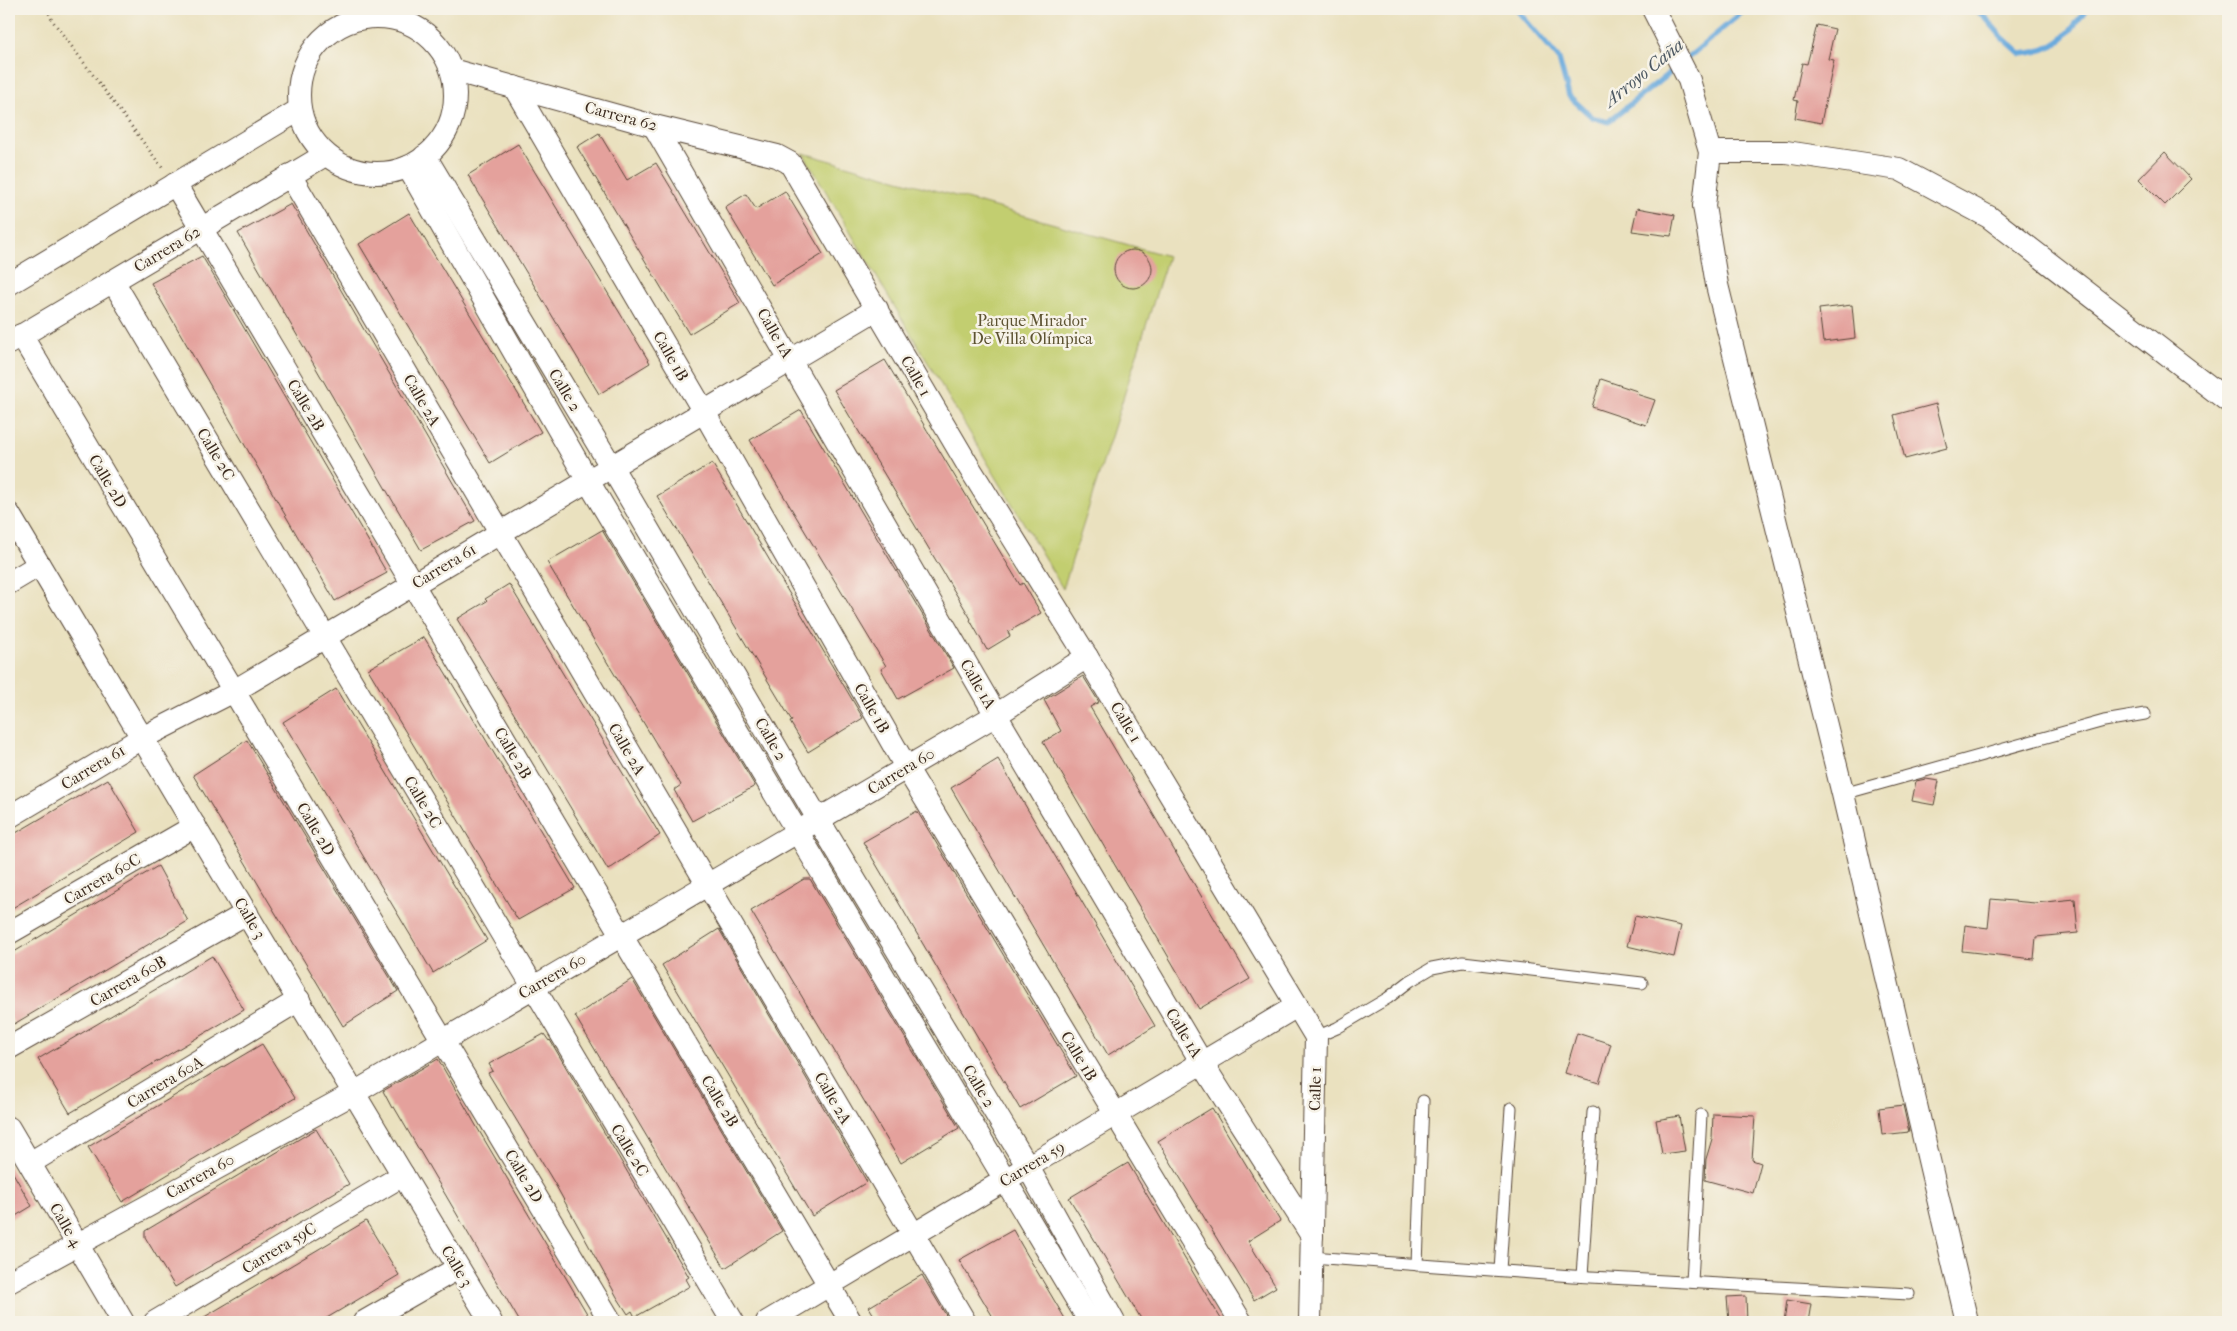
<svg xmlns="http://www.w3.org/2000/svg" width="2237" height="1331" viewBox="0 0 2237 1331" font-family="'IM FELL French Canon',serif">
  <rect width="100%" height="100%" fill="#f7f3e8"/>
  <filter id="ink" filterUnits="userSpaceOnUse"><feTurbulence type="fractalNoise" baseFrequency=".02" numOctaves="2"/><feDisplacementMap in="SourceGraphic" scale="10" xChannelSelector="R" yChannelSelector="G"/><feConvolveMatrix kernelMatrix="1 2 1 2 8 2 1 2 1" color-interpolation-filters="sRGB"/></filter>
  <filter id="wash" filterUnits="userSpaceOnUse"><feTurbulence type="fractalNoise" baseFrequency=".0096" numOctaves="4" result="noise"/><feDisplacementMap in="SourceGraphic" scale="20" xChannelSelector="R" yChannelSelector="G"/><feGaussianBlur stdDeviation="1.12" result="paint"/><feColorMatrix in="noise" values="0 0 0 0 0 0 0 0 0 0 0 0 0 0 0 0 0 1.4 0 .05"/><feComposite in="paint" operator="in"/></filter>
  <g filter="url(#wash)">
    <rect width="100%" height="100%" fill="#eae1bf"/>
    <!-- green -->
    <path fill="#c2ce70" stroke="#7e7c47" d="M803 153 1168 256 1063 589Z"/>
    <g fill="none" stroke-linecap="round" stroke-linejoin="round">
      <!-- stream -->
      <g stroke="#6aaadd" stroke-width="5.5">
        <path d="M1516 9 1559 59 1569 96 1592 117 1608 122 1677 67"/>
        <path d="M1972 9 1983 15 2002 37 2021 54C2057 51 2067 37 2086 9"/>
        <path d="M2183 9 2200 11 2217 9"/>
        <path d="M1684 61 1746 9"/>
      </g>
    </g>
    <g id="blocks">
      <!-- building -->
      <g fill="#e4a19c">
        <path d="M1817 25 1835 29 1828 59 1834 60 1821 123 1795 118 1798 101 1794 100 1802 63 1807 64Z"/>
        <path d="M599 133 627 180 656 163 740 303 689 334 577 147Z"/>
        <path d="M518 144 650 363 599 394 468 175Z"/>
        <path d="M2165 152 2191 179 2165 205 2139 179Z"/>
        <path d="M785 191 823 254 772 285 725 207 746 194 756 209Z"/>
        <path d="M291 204 475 521 421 550 238 233Z"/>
        <path d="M1637 208 1675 215 1671 236 1632 231Z"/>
        <path d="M409 213 541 432 490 463 359 244Z"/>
        <circle cx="1133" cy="269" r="19"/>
        <path d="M202 256 387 573 335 601 151 283Z"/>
        <path d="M1852 305 1855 338 1823 342 1819 309Z"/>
        <path d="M885 360 1020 585 1023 583 1041 613 1008 632 1010 636 987 650 970 620 971 619 834 390Z"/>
        <path d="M1601 379 1637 391 1636 394 1655 400 1646 425 1592 407Z"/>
        <path d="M1936 404 1947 448 1905 459 1894 415Z"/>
        <path d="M801 410 954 668 898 699 881 669 886 666 750 440Z"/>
        <path d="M712 463 863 718 808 752 790 722 792 721 657 496Z"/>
        <path d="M602 530 755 786 692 821 674 790 681 785 547 562Z"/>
        <path d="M509 584 660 835 608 870 457 619 487 601 485 599Z"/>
        <path d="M424 637 575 888 518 920 368 669Z"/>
        <path d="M1083 676 1099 702 1090 707 1250 979 1199 1009 1043 742 1061 731 1044 700Z"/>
        <path d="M336 689 487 940 433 973 283 722Z"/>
        <path d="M247 740 398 991 343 1026 193 775Z"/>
        <path d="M998 759 1155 1026 1108 1055 951 788Z"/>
        <path d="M108 779 139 832 9 910V837Z"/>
        <path d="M1926 779 1939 781 1934 805 1912 801 1916 781Z"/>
        <path d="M917 811 1076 1076 1020 1109 863 842Z"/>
        <path d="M158 866 188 921 14 1024 9 1014V955Z"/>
        <path d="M804 879H810L959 1128 901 1163 751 911Z"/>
        <path d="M1991 899 2035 903 2075 899 2078 933 2036 937 2034 959 1962 951 1965 925 1988 928Z"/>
        <path d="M1635 916 1681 926 1674 957 1627 946Z"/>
        <path d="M719 929 867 1182 812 1216 662 965Z"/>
        <path d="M212 956 244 1010 70 1113 38 1059Z"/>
        <path d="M632 979 782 1231 725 1268 575 1016Z"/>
        <path d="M1577 1033 1611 1044 1599 1083 1565 1073Z"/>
        <path d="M544 1034 549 1041 550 1040 689 1277 686 1279 690 1286 635 1317 632 1311 628 1314 617 1297 555 1184 488 1073 493 1071 489 1064Z"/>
        <path d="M262 1044 295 1098 122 1202 88 1147Z"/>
        <path d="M438 1059 478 1129 592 1322H520L394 1107 392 1108 383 1091Z"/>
        <path d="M1903 1105 1909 1132 1882 1135 1879 1108Z"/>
        <path d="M1212 1108 1280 1221 1248 1241 1276 1287 1254 1300 1158 1141Z"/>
        <path d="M1713 1114 1755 1116 1752 1160 1761 1163 1753 1193 1705 1180 1706 1159 1712 1139Z"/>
        <path d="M1679 1116 1685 1151 1662 1154 1656 1120Z"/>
        <path d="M316 1129 349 1184 175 1287 145 1237V1231Z"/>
        <path d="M1128 1163 1210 1301 1223 1322H1143L1088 1229 1069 1198Z"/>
        <path d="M9 1166 32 1206 9 1220Z"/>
        <path d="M366 1221 399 1275 364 1296 320 1322H196Z"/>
        <path d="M1013 1230 1022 1246 1067 1322H996L959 1260Z"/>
        <path d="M922 1275 950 1322H878L869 1307Z"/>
        <path d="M1746 1296 1747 1322H1729L1727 1297Z"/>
        <path d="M1787 1300 1811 1304 1808 1322H1784Z"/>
      </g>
    </g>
  </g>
  <g filter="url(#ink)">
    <use href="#blocks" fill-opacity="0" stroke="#554536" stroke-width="1"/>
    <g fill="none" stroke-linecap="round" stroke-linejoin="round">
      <!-- service casing -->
      <g stroke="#554536" stroke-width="13">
        <g id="service">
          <path d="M1843 794 2104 721 2145 714"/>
          <path d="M1316 1037 1337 1028 1388 998 1410 981 1432 968 1463 962 1642 983"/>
          <path d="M1311 1257 1572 1276 1909 1294"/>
          <path d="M1417 1265 1423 1101"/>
          <path d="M1500 1270 1511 1108"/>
          <path d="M1582 1276 1593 1112"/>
          <path d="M1692 1282 1701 1115"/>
        </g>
      </g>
      <!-- minor casing -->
      <g stroke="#554536" stroke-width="24">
        <g id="minor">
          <path d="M1653 9 1689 80 1710 152 1704 206 1717 285 1843 794 1967 1322"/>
          <circle cx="377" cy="95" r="78"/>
          <path d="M452 70 654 126 777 156 790 163 969 467 1087 657 1316 1037 1310 1322"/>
          <path d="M514 87 704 412 906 767 1241 1322"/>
          <path d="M654 126 996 715 1202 1063 1312 1236"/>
          <path d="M1710 152H1786L1899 169 1989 217 2228 401"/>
          <path d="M425 156 611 466 818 819 1028 1167 1114 1322"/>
          <path d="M408 167 588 481 1090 1322"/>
          <path d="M290 175 965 1322"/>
          <path d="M175 184 851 1322"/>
          <path d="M113 281 733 1322"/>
          <path d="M9 284 299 110"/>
          <path d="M21 335 611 1322"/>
          <path d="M9 343 325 155"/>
          <path d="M9 514C168 784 330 1053 491 1322"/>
          <path d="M9 583 39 565"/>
          <path d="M9 817 140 739 234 691 877 309"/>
          <path d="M9 933 195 826"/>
          <path d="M9 1048 247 913"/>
          <path d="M9 1128 123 1322"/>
          <path d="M30 1163 299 1000"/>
          <path d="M9 1282 354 1093 996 715 1087 657"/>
          <path d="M155 1322 403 1175"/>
          <path d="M364 1322 458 1268"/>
          <path d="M767 1322 1297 1006"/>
        </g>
      </g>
      <!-- path -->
      <path stroke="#554536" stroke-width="3" stroke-dasharray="1 4" stroke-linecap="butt" d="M47 9 52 20 164 170"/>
      <!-- service -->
      <use href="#service" stroke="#fff" stroke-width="11"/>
      <!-- minor -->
      <use href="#minor" stroke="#fff" stroke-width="22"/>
    </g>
  </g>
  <g text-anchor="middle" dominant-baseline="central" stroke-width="5" stroke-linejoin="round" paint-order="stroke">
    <!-- street labels -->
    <g font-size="16" fill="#3b2a1e" stroke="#f7f3e8">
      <text transform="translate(621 116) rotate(15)">Carrera 62</text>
      <text transform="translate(167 249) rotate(-31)">Carrera 62</text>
      <text transform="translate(775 333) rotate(60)">Calle 1A</text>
      <text transform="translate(671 356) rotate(60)">Calle 1B</text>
      <text transform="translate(916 376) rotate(60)">Calle 1</text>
      <text transform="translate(565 390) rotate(59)">Calle 2</text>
      <text transform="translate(422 400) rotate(60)">Calle 2A</text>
      <text transform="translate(306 405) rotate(59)">Calle 2B</text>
      <text transform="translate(216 454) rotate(59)">Calle 2C</text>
      <text transform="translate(108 481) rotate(59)">Calle 2D</text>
      <text transform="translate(444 566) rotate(-31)">Carrera 61</text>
      <text transform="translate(978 684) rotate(60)">Calle 1A</text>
      <text transform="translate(872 708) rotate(60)">Calle 1B</text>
      <text transform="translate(1126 722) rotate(59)">Calle 1</text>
      <text transform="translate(771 739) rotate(60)">Calle 2</text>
      <text transform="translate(627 749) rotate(60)">Calle 2A</text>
      <text transform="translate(513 753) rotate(59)">Calle 2B</text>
      <text transform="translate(93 767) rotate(-31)">Carrera 61</text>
      <text transform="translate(901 771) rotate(-31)">Carrera 60</text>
      <text transform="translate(423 802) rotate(59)">Calle 2C</text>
      <text transform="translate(316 829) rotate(59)">Calle 2D</text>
      <text transform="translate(102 879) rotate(-30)">Carrera 60C</text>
      <text transform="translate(250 918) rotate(59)">Calle 3</text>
      <text transform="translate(552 976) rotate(-30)">Carrera 60</text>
      <text transform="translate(128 981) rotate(-30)">Carrera 60B</text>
      <text transform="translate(1184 1033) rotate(59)">Calle 1A</text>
      <text transform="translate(1079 1056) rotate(59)">Calle 1B</text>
      <text transform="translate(165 1082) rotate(-31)">Carrera 60A</text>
      <text transform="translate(979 1086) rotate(59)">Calle 2</text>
      <text transform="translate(1315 1089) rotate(-89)">Calle 1</text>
      <text transform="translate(833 1098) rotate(60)">Calle 2A</text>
      <text transform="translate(720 1101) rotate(59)">Calle 2B</text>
      <text transform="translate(630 1150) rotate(59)">Calle 2C</text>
      <text transform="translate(1032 1164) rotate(-31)">Carrera 59</text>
      <text transform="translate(200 1176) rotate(-29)">Carrera 60</text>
      <text transform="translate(524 1176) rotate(59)">Calle 2D</text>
      <text transform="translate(66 1225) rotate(60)">Calle 4</text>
      <text transform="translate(279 1248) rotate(-31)">Carrera 59C</text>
      <text transform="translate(457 1266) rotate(59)">Calle 3</text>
    </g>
    <!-- park labels -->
    <g font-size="16" fill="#5d5332" stroke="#f7f3e8">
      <text x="1032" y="320">Parque Mirador<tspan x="1032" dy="18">De Villa Olímpica</tspan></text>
    </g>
    <!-- water labels -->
    <g font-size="18" font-style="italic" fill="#4b5761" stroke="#f7f3e8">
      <text transform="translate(1644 73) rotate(-39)">Arroyo Caña</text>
    </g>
  </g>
  <!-- margin -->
  <rect width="2237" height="1331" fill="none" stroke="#f7f3e8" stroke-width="30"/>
</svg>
